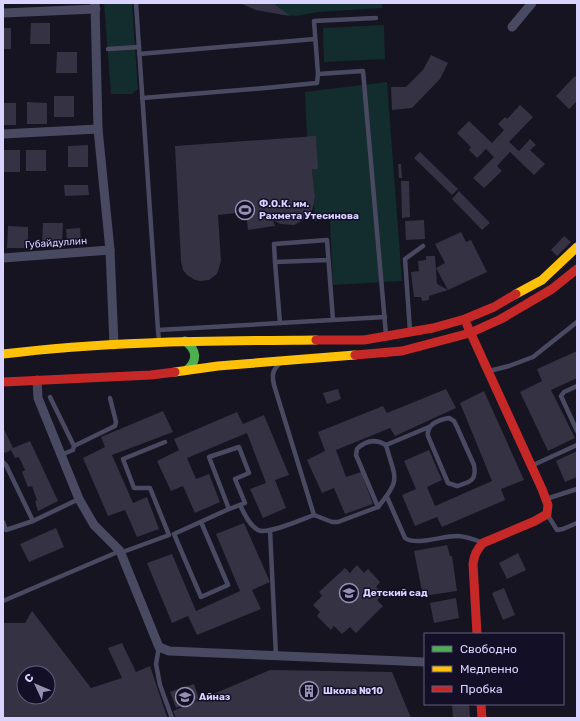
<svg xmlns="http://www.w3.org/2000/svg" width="580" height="721" viewBox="0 0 580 721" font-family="Rubik,sans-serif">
  <rect width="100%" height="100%" fill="#161421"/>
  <!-- green -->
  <g fill="#132c2d">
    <path d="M104 3H132L138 89 132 94H111Z"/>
    <path d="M240 3H382V8L318 12 296 16 283 15 256 10Z"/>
    <path d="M384 25 385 59 324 62 323 28Z"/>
    <path d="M387 82 402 281 333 285 330 219 315 221 314 206 315 197 312 169H318L307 137 305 92Z"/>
  </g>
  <!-- building -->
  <g fill="#343243" fill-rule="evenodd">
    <path d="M240 3H273L290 16 256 10Z"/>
    <path d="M31 23H50V44H30Z"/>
    <rect x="3" y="28" width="8" height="21"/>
    <path d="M57 52H77V73H56Z"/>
    <path d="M431 55 448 63 440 79 412 108 392 110 391 87H406L423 70Z"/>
    <path d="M575 76 577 78V101L569 109 556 96Z"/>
    <rect x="54" y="96" width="20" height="21"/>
    <path d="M27 102 47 103V124H27Z"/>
    <rect x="3" y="103" width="13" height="22"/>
    <path d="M520 105 533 117 509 142 519 151 530 139 536 145 530 150 545 164 534 175 510 152 497 166 502 171 484 188 473 178 494 157 486 149 477 158 469 150 471 147 457 133 469 121 492 143 504 130 498 124 505 117 507 119Z"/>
    <path d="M316 136 318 169H312L315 197 314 203 311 214 307 218 294 225 280 224 273 220 275 226 248 230 246 212 218 215 221 261 217 274 209 280 200 281 195 280 187 275 183 270 181 261 175 146Z"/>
    <path d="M88 145V167H68V146Z"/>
    <rect x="3" y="150" width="17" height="22"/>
    <rect x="26" y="150" width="20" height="21"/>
    <path d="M420 152 458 189 452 195 414 158Z"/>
    <path d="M398 164H401L402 178H399Z"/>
    <path d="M401 181H409L410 217 402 218Z"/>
    <path d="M64 185H88L89 195 65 196Z"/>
    <path d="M459 191 490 223 482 230 452 199Z"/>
    <path d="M424 220 425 239 406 240 405 221Z"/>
    <path d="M43 223H63L62 244H42Z"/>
    <path d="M8 226 28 227V248H7Z"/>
    <path d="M80 228 81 242 67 243 66 229Z"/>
    <path d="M461 232 466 242 471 240 487 272 448 290 436 268 445 263 435 244Z"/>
    <path d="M564 236 571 242 557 256 551 250Z"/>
    <path d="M426 256H435L437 284 448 290 429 296V300L422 301 421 297H414L411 272 419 271 418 261 426 260Z"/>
    <path d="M577 351V378L551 390 575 438 548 451 520 392 542 381 537 369Z"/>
    <path d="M338 389 341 399 327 404 323 393Z"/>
    <path d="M446 389 456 408 395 436 390 428 336 450 346 477 361 472 373 504 345 514 334 488 322 493 307 460 325 451 318 432 383 406 387 413Z"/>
    <path d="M484 391 524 480 501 489 505 500 442 527 437 517 415 526 402 495 416 489 404 461 429 450 442 480 427 487 435 506 492 481 460 403Z"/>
    <path d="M163 411 173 432 112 455 133 503 147 497 159 529 137 537 125 510 108 516 83 458 105 447 101 437Z"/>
    <path d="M237 412 243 424 264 415 289 475 275 480 286 508 263 518 250 489 266 483 247 433 187 458 196 479 209 474 220 502 195 513 183 486 171 491 157 461 179 450 174 439Z"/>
    <path d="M3 427 13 448 30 441 58 501 38 511 35 501 37 500 32 486 28 487 22 472 25 470 19 457 15 458 11 450 5 453 3 450Z"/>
    <path d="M577 451V477L565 482 556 461Z"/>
    <path d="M244 523 270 582 252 590 261 609 197 635 188 616 172 623 147 563 172 554 196 611 240 591 216 534Z"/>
    <path d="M56 528 64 547 29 562 20 544Z"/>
    <path d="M447 545 450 556H452L457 591 423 596 414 551Z"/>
    <path d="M518 553 526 570 507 579 499 563Z"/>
    <path d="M357 565 364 573 368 569 380 582 376 587 384 594 377 600 383 606 356 633 350 627 342 634 334 626 331 630 317 616 320 612 313 605 322 596 319 592 345 568 350 573Z"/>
    <path d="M504 588 515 615 503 620 492 593Z"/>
    <path d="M456 598 459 618 434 623 430 603Z"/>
    <path d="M32 611 91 688 122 678 108 648 122 643 136 672 150 666 167 717 158 718H3V623H25ZM24 673H48V697H24Z"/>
    <path d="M270 670 392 672 411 718H176L173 711Z"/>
    <path d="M194 684 199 699 176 708 170 692Z"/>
    <path d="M452 704H469L470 718H453Z"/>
  </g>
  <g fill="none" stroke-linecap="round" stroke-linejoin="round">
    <!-- lane -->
    <g stroke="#4a4962" stroke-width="4.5">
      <path d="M136 3 158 330"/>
      <path d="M376 18 314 21 318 74 363 71 386 335"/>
      <path d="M108 49 139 47"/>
      <path d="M139 54 315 39"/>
      <path d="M142 98 265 88 317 83 318 74"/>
      <path d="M328 260 275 262 274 244 327 240 333 320"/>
      <path d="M275 262 280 323"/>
      <path d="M410 331 405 259 423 246"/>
      <path d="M159 341 158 330 385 317"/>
      <path d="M489 371 509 366 533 357 577 322"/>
      <path d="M577 386 564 392 561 396 577 431"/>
      <path d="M50 397 74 446 73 450 61 455"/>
      <path d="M449 418 454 421 457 427 474 465C477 481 470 482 457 486L448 483 428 436C426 424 438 420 449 418Z"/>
      <path d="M74 446 115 426 116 422 110 398"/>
      <path d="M239 447 249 473 235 479 245 503 229 509 209 457Z"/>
      <path d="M3 462 6 465 33 521"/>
      <path d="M531 466 577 445"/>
      <path d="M387 497 405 538C416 546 442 536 457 536 465 536 473 539 481 542"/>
      <path d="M546 499 577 489"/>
      <path d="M240 505C244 513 249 525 258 530 267 535 303 519 314 515L274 385C272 376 272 371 279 364"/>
      <path d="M378 507C402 478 395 479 386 445"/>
      <path d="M547 514 557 530 563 529 577 523"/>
      <path d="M314 515 332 522H338L378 507 356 455 357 449C366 440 376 439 386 445L429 427"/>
      <path d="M3 522 6 530 33 521 79 499"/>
      <path d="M201 522 228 585 201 597 174 534 229 509"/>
      <path d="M270 530 276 656"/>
      <path d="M120 553 169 535 150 488H134L123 459 165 442"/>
      <path d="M3 601 120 551"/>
      <path d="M159 647 156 664 160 685 172 718"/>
    </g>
    <!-- street -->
    <g stroke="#4a4962" stroke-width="9">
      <path d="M95 3 98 129 110 250 114 345"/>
      <path d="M3 13 96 9"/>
      <path d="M512 27 532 3"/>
      <path d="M3 134 98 129"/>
      <path d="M3 258 110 250"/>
      <path d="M37 380 38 398 79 499 94 525 120 551 159 647 169 651 425 662"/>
    </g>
    <!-- fast -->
    <path stroke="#4caf50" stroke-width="9" d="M185 341C197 350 198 360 187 370"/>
    <!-- slow -->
    <g stroke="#ffc107" stroke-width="9">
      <path d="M516 294 542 280 577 247"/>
      <path d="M3 354C107 341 211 341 316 340"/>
      <path d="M175 372 218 366 355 355"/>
    </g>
    <!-- jam -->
    <g stroke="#c62828" stroke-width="9">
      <path d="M467 325 542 489 548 505 547 514 535 521 483 543C477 549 474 555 473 564L477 634"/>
      <path d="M316 340H364L433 328 465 319 494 307 516 294"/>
      <path d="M355 355 402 351 470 333 501 319 552 289 577 269"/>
      <path d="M3 382 151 375 175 372"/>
      <path d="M481 704 482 718"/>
    </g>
  </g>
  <!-- icons -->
  <defs>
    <g id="stadium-ring" transform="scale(1)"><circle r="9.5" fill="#130f26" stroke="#9591b1" stroke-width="1.5"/><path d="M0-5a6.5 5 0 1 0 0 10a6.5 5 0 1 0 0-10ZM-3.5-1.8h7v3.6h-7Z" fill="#9591b1"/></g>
    <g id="school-ring" transform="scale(1)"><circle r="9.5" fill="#130f26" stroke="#9591b1" stroke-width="1.5"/><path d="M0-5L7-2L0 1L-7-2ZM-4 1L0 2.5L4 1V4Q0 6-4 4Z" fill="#9591b1"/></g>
    <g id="building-ring" transform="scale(1)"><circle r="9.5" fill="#130f26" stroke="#9591b1" stroke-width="1.5"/><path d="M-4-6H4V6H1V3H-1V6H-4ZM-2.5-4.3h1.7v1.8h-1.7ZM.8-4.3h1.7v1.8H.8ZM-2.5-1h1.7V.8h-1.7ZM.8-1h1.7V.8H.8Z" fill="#9591b1"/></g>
  </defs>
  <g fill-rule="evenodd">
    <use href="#stadium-ring" x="245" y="210"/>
    <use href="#school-ring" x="349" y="593"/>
    <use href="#building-ring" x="309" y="691"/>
    <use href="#school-ring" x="185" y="697"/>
  </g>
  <g text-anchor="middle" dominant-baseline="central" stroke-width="3" stroke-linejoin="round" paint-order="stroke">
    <!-- poi labels -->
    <g font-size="10" font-weight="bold" fill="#d9d4ff" stroke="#130f26" text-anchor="start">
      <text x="259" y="204">Ф.О.К. им.<tspan x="259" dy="12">Рахмета Утесинова</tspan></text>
      <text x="363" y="593">Детский сад</text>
      <text x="323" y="691">Школа №10</text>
      <text x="199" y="697">Айназ</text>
    </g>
    <!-- street labels -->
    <g font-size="10" fill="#d9d4ff" stroke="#130f26">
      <text transform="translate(56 243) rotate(-4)">Губайдуллин</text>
    </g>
  </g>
  <!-- border -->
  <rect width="580" height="721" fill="none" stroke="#d9d4ff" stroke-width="8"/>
  <!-- legend -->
  <rect x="424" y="633" width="140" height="72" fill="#130f26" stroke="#625e7d"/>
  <rect x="432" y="646" width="20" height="6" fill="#4caf50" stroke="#625e7d"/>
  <text x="460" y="653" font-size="12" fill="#d9d4ff">Свободно</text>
  <rect x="432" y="666" width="20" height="6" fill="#ffc107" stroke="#625e7d"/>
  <text x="460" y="673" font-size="12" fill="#d9d4ff">Медленно</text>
  <rect x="432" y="686" width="20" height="6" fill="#c62828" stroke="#625e7d"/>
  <text x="460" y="693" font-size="12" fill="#d9d4ff">Пробка</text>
  <!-- north arrow -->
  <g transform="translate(36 685) rotate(314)"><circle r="19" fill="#130f26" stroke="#625e7d"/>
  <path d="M0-3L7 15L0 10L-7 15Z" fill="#9591b1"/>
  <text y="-6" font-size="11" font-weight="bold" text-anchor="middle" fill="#d9d4ff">С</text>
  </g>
</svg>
